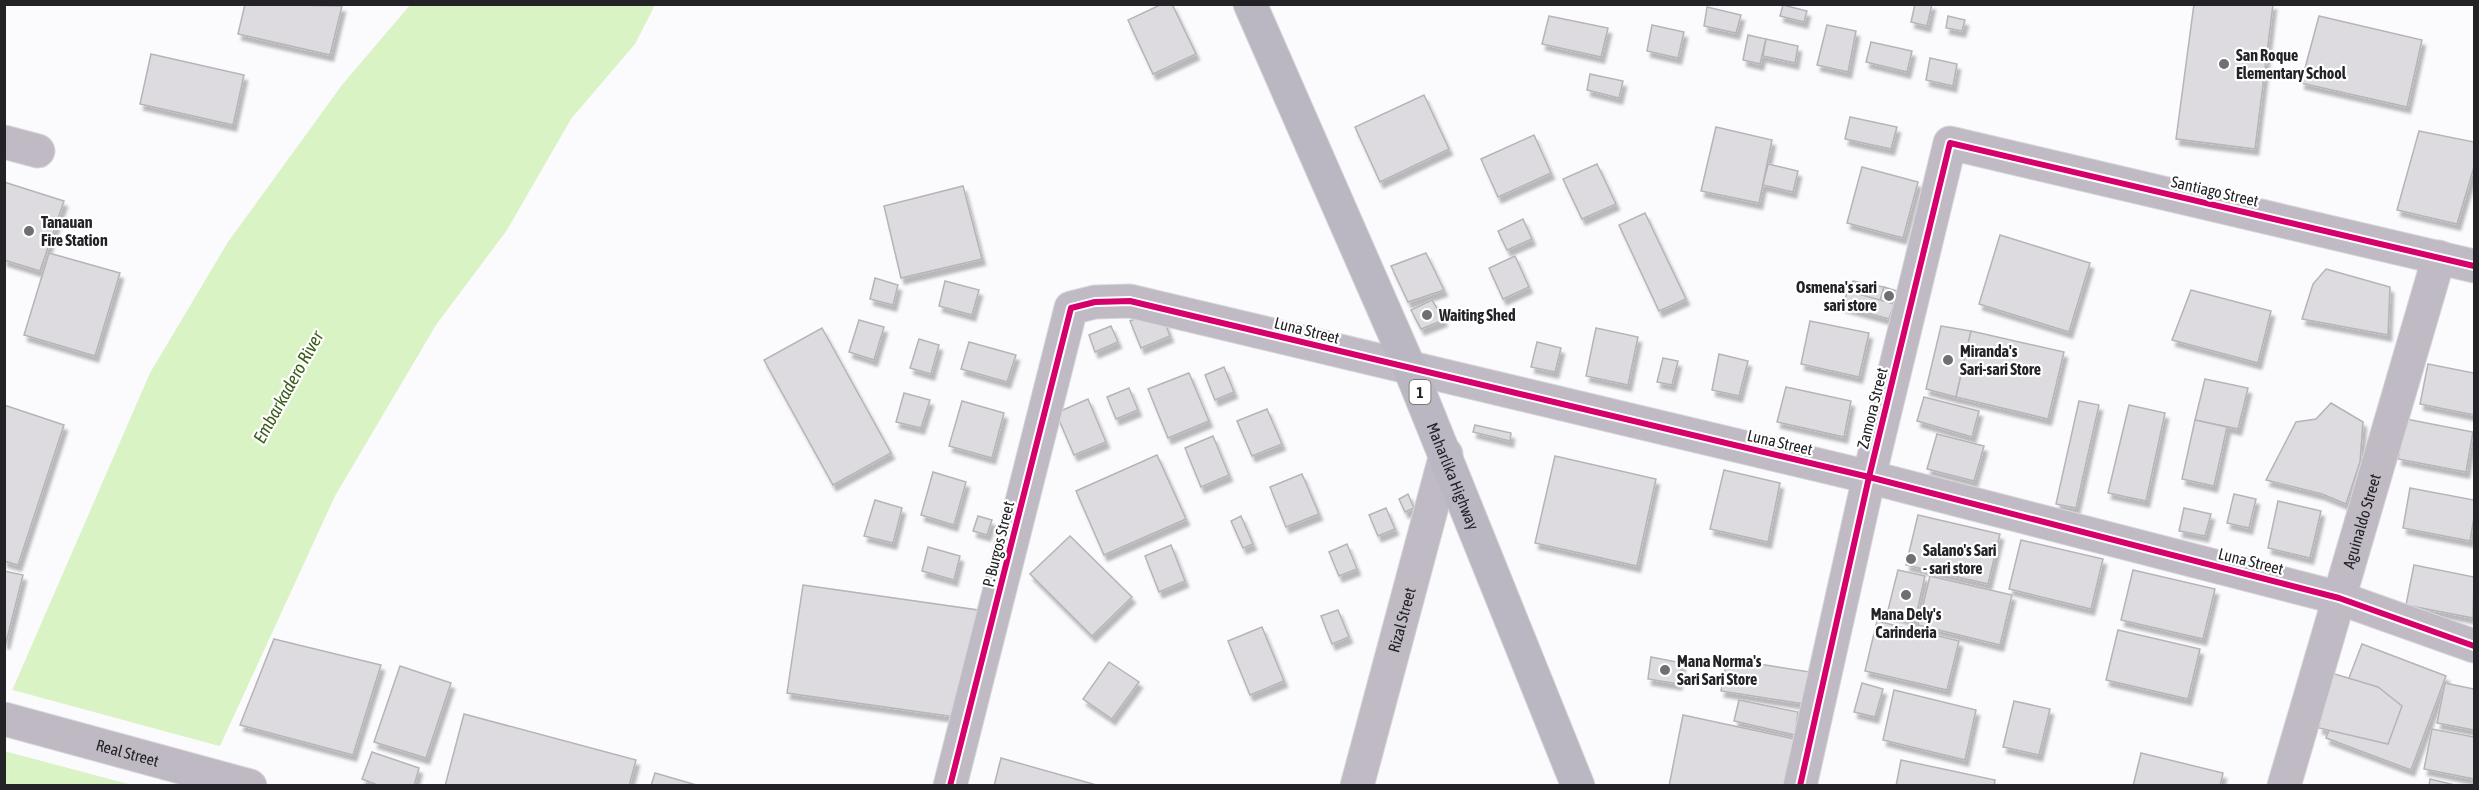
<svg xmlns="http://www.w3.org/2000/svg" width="2479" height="790" viewBox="0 0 2479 790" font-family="'Asap Condensed',sans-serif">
  <defs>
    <filter id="shadow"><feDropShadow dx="3.5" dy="6" stdDeviation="1.5" flood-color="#0004"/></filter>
  </defs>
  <rect width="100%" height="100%" fill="#fbfafd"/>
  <!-- water -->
  <path fill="#d9f3c4" d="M410 5H655L635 44 571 119 507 230 436 325 335 496 202 785 5 786V711L11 693 150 373 228 242 342 85Z"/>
  <!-- pier -->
  <path fill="#fbfafd" d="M9 689 223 747 206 786 132 785 4 751V702Z"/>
  <!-- building -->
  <g fill="#dddbdf" stroke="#b5b4b7" stroke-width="1.5" filter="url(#shadow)">
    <path d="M245 4 342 6 330 55 238 34Z"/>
    <path d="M1162 4H1172L1196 54 1153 74 1128 20Z"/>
    <path d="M1915 4H1932L1927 26 1911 22Z"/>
    <path d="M2194 4H2273L2255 149 2176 139Z"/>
    <path d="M1783 5 1807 11 1804 22 1780 16Z"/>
    <path d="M1707 7 1741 15 1736 33 1704 26Z"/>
    <path d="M1549 16 1608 28 1601 57 1542 44Z"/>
    <path d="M1948 16 1965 20 1962 31 1946 28Z"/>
    <path d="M2319 16 2422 40 2407 107 2301 83Z"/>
    <path d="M1652 25 1684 32 1678 58 1647 51Z"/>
    <path d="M1827 25 1856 31 1848 72 1817 65Z"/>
    <path d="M1748 35 1766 39 1760 64 1743 60Z"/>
    <path d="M1766 39 1798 46 1795 63 1763 56Z"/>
    <path d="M1871 42 1912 51 1907 72 1866 62Z"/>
    <path d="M151 54 244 75 233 125 140 104Z"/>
    <path d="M1930 58 1957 64 1953 86 1926 80Z"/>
    <path d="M1590 74 1623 81 1619 98 1587 90Z"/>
    <path d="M1424 95 1449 149 1380 182 1355 127Z"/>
    <path d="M1850 117 1897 127 1891 149 1845 139Z"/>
    <path d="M1716 127 1772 140 1759 203 1701 191Z"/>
    <path d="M2419 131 2474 142V167L2457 224 2397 210Z"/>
    <path d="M1534 135 1551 173 1498 197 1481 159Z"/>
    <path d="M1597 164 1616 204 1582 219 1563 179Z"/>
    <path d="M1768 164 1798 171 1793 192 1763 185Z"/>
    <path d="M1862 167 1918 182 1903 238 1847 223Z"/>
    <path d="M4 182 64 201 40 271 4 260Z"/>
    <path d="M963 186 982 259 901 278 884 206Z"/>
    <path d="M1645 213 1686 299 1659 311 1619 225Z"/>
    <path d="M1523 219 1532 239 1507 250 1498 231Z"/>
    <path d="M2000 235 2090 263 2069 332 1979 304Z"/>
    <path d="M49 253 120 273 95 356 24 335Z"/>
    <path d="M1426 253 1444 290 1408 302 1391 266Z"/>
    <path d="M1515 256 1529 287 1503 299 1489 268Z"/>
    <path d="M2326 269 2390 287 2388 335 2302 319 2313 284Z"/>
    <path d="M875 278 898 285 893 305 870 299Z"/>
    <path d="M945 281 979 290 972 315 939 306Z"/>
    <path d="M1853 281 1884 287 1880 301 1848 291Z"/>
    <path d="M1884 287 1897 291 1894 304 1880 301Z"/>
    <path d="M2191 290 2271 311 2258 363 2172 340Z"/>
    <path d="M1848 291 1894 304 1889 319 1842 306Z"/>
    <path d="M1432 300 1444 320 1421 329 1411 310Z"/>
    <path d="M1159 308 1170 336 1141 348 1130 321Z"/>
    <path d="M859 320 884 327 874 360 849 352Z"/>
    <path d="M1810 321 1869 333 1859 377 1801 364Z"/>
    <path d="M1111 326 1118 342 1095 352 1089 335Z"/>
    <path d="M1941 326 1971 331 1956 397 1926 389Z"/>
    <path d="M822 328 891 453 833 485 764 360Z"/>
    <path d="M1596 328 1638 337 1628 385 1586 376Z"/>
    <path d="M1971 331 2064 352 2048 419 1956 397Z"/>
    <path d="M919 339 939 345 931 374 910 368Z"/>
    <path d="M969 342 1016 355 1007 382 961 369Z"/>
    <path d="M1537 342 1561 348 1555 372 1531 367Z"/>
    <path d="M1719 354 1748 361 1739 396 1712 390Z"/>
    <path d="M1663 358 1678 361 1672 385 1657 382Z"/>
    <path d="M2428 364 2474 373V415L2420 404Z"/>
    <path d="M1224 367 1234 392 1215 400 1205 375Z"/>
    <path d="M1189 373 1209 421 1168 438 1148 389Z"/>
    <path d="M2205 379 2248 388 2238 429 2195 420Z"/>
    <path d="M1786 387 1851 401 1844 437 1777 422Z"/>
    <path d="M1129 388 1138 410 1116 419 1107 397Z"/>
    <path d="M904 393 930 400 921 428 896 422Z"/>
    <path d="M1924 397 1979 411 1972 437 1917 421Z"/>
    <path d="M1088 399 1106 442 1074 455 1056 413Z"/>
    <path d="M962 401 1004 413 992 458 949 446Z"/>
    <path d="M2079 401 2099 405 2076 508 2056 504Z"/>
    <path d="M2331 403 2363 422 2360 462 2346 504 2322 494 2266 480 2296 422 2316 419Z"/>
    <path d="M4 405 64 425 18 565 4 561Z"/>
    <path d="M2129 405 2165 413 2146 501 2108 493Z"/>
    <path d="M1267 409 1282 444 1252 456 1237 421Z"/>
    <path d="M2406 419 2473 432 2466 472 2398 459Z"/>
    <path d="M2195 420 2227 427 2214 486 2182 479Z"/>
    <path d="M1475 425 1511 433 1510 441 1473 432Z"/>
    <path d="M1937 434 1984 446 1974 481 1927 469Z"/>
    <path d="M1213 436 1229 475 1201 487 1185 448Z"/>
    <path d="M1157 455 1186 519 1104 555 1076 491Z"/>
    <path d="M1555 456 1656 479 1637 566 1535 543Z"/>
    <path d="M1724 470 1780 483 1768 542 1710 529Z"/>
    <path d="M933 472 966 482 954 525 921 515Z"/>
    <path d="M1302 474 1319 514 1286 527 1270 487Z"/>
    <path d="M2410 488 2474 500V517L2470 541 2403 528Z"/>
    <path d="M1408 494 1414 508 1405 512 1399 499Z"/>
    <path d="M2234 494 2256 499 2249 528 2227 523Z"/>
    <path d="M875 500 902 508 893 543 864 536Z"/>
    <path d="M2278 501 2321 511 2310 558 2268 548Z"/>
    <path d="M1386 508 1395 529 1378 536 1369 515Z"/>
    <path d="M2184 508 2211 514 2205 536 2179 531Z"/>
    <path d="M1918 515 2000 534 1988 584 1906 565Z"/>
    <path d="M978 516 992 520 987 535 973 531Z"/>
    <path d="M1241 516 1253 544 1243 548 1231 521Z"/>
    <path d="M1070 536 1132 597 1092 636 1030 574Z"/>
    <path d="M2021 540 2103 559 2091 609 2009 589Z"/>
    <path d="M1347 544 1357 569 1339 576 1329 552Z"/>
    <path d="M1171 545 1185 581 1159 592 1145 556Z"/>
    <path d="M928 547 960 556 954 580 922 571Z"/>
    <path d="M2414 565 2474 577 2473 618 2406 605Z"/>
    <path d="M1898 570 1925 576 1915 621 1887 614Z"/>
    <path d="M2133 570 2215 589 2203 639 2121 620Z"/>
    <path d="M4 571 23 575 6 643 4 642Z"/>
    <path d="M1930 576 2012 595 2000 645 1918 625Z"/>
    <path d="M803 585 978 610 962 718 787 693Z"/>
    <path d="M1338 610 1349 637 1332 644 1321 616Z"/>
    <path d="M1877 621 1959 641 1947 690 1865 671Z"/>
    <path d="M1262 627 1284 681 1250 695 1228 641Z"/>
    <path d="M2118 630 2200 649 2188 699 2106 680Z"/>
    <path d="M274 639 381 665 353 755 240 725Z"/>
    <path d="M2362 644 2446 676 2411 770 2326 738Z"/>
    <path d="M1651 657 1682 663 1678 684 1648 679Z"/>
    <path d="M1727 659 1810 672 1804 704 1721 691Z"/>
    <path d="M1109 662 1139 682 1112 719 1083 699Z"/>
    <path d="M400 666 451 683 426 758 374 742Z"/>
    <path d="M2328 672 2378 687 2402 706 2388 744 2319 728Z"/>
    <path d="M1862 683 1883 689 1875 717 1854 712Z"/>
    <path d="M2445 683 2474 689V730L2437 723Z"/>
    <path d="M1894 690 1976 710 1965 760 1883 740Z"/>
    <path d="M1739 700 1798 712 1795 735 1734 721Z"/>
    <path d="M2014 701 2050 709 2039 755 2003 747Z"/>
    <path d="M464 714 636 760 629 786H445Z"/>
    <path d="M1683 715 1799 740 1789 786H1669Z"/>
    <path d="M2432 729 2474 737V779L2424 769Z"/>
    <path d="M372 752 419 768 414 786H380L362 779Z"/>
    <path d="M2141 753 2223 773 2220 786H2133Z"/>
    <path d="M1001 758 1100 786H994Z"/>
    <path d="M1901 760 1995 780 1994 786H1896Z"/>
    <path d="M655 773 700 786H651Z"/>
    <path d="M2430 779 2459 786H2429Z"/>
  </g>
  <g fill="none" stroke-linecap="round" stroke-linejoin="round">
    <!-- street casing -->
    <g stroke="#d8d8da" stroke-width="35">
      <g id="street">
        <path d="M4 142 38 151"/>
        <path d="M950 786 1071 308 1095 302 1130 301 1869 477 2339 598 2474 646"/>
        <path id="s1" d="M1357 786 1446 454"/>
        <path d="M1800 786 1869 477 1950 143 2474 266"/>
        <path id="s2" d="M2284 786 2439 257"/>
      </g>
    </g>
    <!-- secondary casing -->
    <g stroke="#d8d8da" stroke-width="35">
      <g id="secondary">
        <path id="s3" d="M4 719 250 786"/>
      </g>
    </g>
    <!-- highway casing -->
    <g stroke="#d8d8da" stroke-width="35">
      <g id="highway">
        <path id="s4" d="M1250 4 1410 369 1578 786"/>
      </g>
    </g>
    <!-- street -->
    <use href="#street" stroke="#bfbac4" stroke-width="33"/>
    <!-- secondary -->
    <use href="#secondary" stroke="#beb9c3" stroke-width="33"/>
    <!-- highway -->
    <use href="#highway" stroke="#bbb7c2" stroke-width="33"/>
    <!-- cycleway casing -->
    <g stroke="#fff" stroke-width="10">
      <g id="cycleway">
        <path d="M950 786 1071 308 1095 302 1130 301 1869 477 2339 598 2474 646"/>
        <path d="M1800 786 1869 477 1950 143 2474 266"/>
      </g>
    </g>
    <!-- cycleway -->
    <use href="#cycleway" stroke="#d6006c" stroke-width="6"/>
  </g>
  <!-- markers -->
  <g fill="#6f6e71" stroke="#fff" stroke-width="2">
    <circle cx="2224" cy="64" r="6"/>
    <circle cx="29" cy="231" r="6"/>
    <circle cx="1889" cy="296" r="6"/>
    <circle cx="1427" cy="315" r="6"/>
    <circle cx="1948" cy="360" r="6"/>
    <circle cx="1911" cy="559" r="6"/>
    <circle cx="1906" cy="595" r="6"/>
    <circle cx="1665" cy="670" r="6"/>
  </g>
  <g text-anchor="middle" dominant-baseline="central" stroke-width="4.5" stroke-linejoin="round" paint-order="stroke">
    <!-- shield labels -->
    <rect fill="#fff" stroke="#656467" stroke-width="1.5" x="1409.5" y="380" width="21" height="24" rx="4.5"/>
    <g font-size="15" font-weight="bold" fill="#232226">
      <text x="1420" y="392">1</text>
    </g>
    <!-- poi labels -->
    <g font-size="16" font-weight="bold" fill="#232226" stroke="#fff" text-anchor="start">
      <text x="2236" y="55">San Roque<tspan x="2236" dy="18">Elementary School</tspan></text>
      <text x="41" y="222">Tanauan<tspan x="41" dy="18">Fire Station</tspan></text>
      <text x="1877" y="287" text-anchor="end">Osmena's sari<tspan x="1877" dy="18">sari store</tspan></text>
      <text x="1439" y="315">Waiting Shed</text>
      <text x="1960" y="351">Miranda's<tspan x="1960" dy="18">Sari-sari Store</tspan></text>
      <text x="1923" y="550">Salano's Sari<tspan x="1923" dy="18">- sari store</tspan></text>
      <text x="1906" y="614" text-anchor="middle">Mana Dely's<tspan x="1906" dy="18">Carinderia</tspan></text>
      <text x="1677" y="661">Mana Norma's<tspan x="1677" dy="18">Sari Sari Store</tspan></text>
    </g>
    <!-- street labels -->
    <g font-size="16" fill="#232226" stroke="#fff">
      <text transform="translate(2215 191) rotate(13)">Santiago Street</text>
      <text transform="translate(1307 330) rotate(14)">Luna Street</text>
      <text transform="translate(1872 408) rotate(-76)">Zamora Street</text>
      <text transform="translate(1780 442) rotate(13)">Luna Street</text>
      <text stroke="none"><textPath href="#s4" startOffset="514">Maharlika Highway</textPath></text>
      <text stroke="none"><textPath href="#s2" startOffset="276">Aguinaldo Street</textPath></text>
      <text transform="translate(998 544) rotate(-76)">P. Burgos Street</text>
      <text transform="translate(2251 561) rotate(14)">Luna Street</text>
      <text stroke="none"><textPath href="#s1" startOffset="172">Rizal Street</textPath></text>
      <text stroke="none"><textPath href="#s3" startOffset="128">Real Street</textPath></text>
    </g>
    <!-- water labels -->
    <g font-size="18" font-style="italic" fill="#3b5c18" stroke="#fff">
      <text transform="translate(288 387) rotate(-61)">Embarkadero River</text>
    </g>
  </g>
  <!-- border -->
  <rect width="2479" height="790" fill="none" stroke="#232226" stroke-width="12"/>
</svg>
